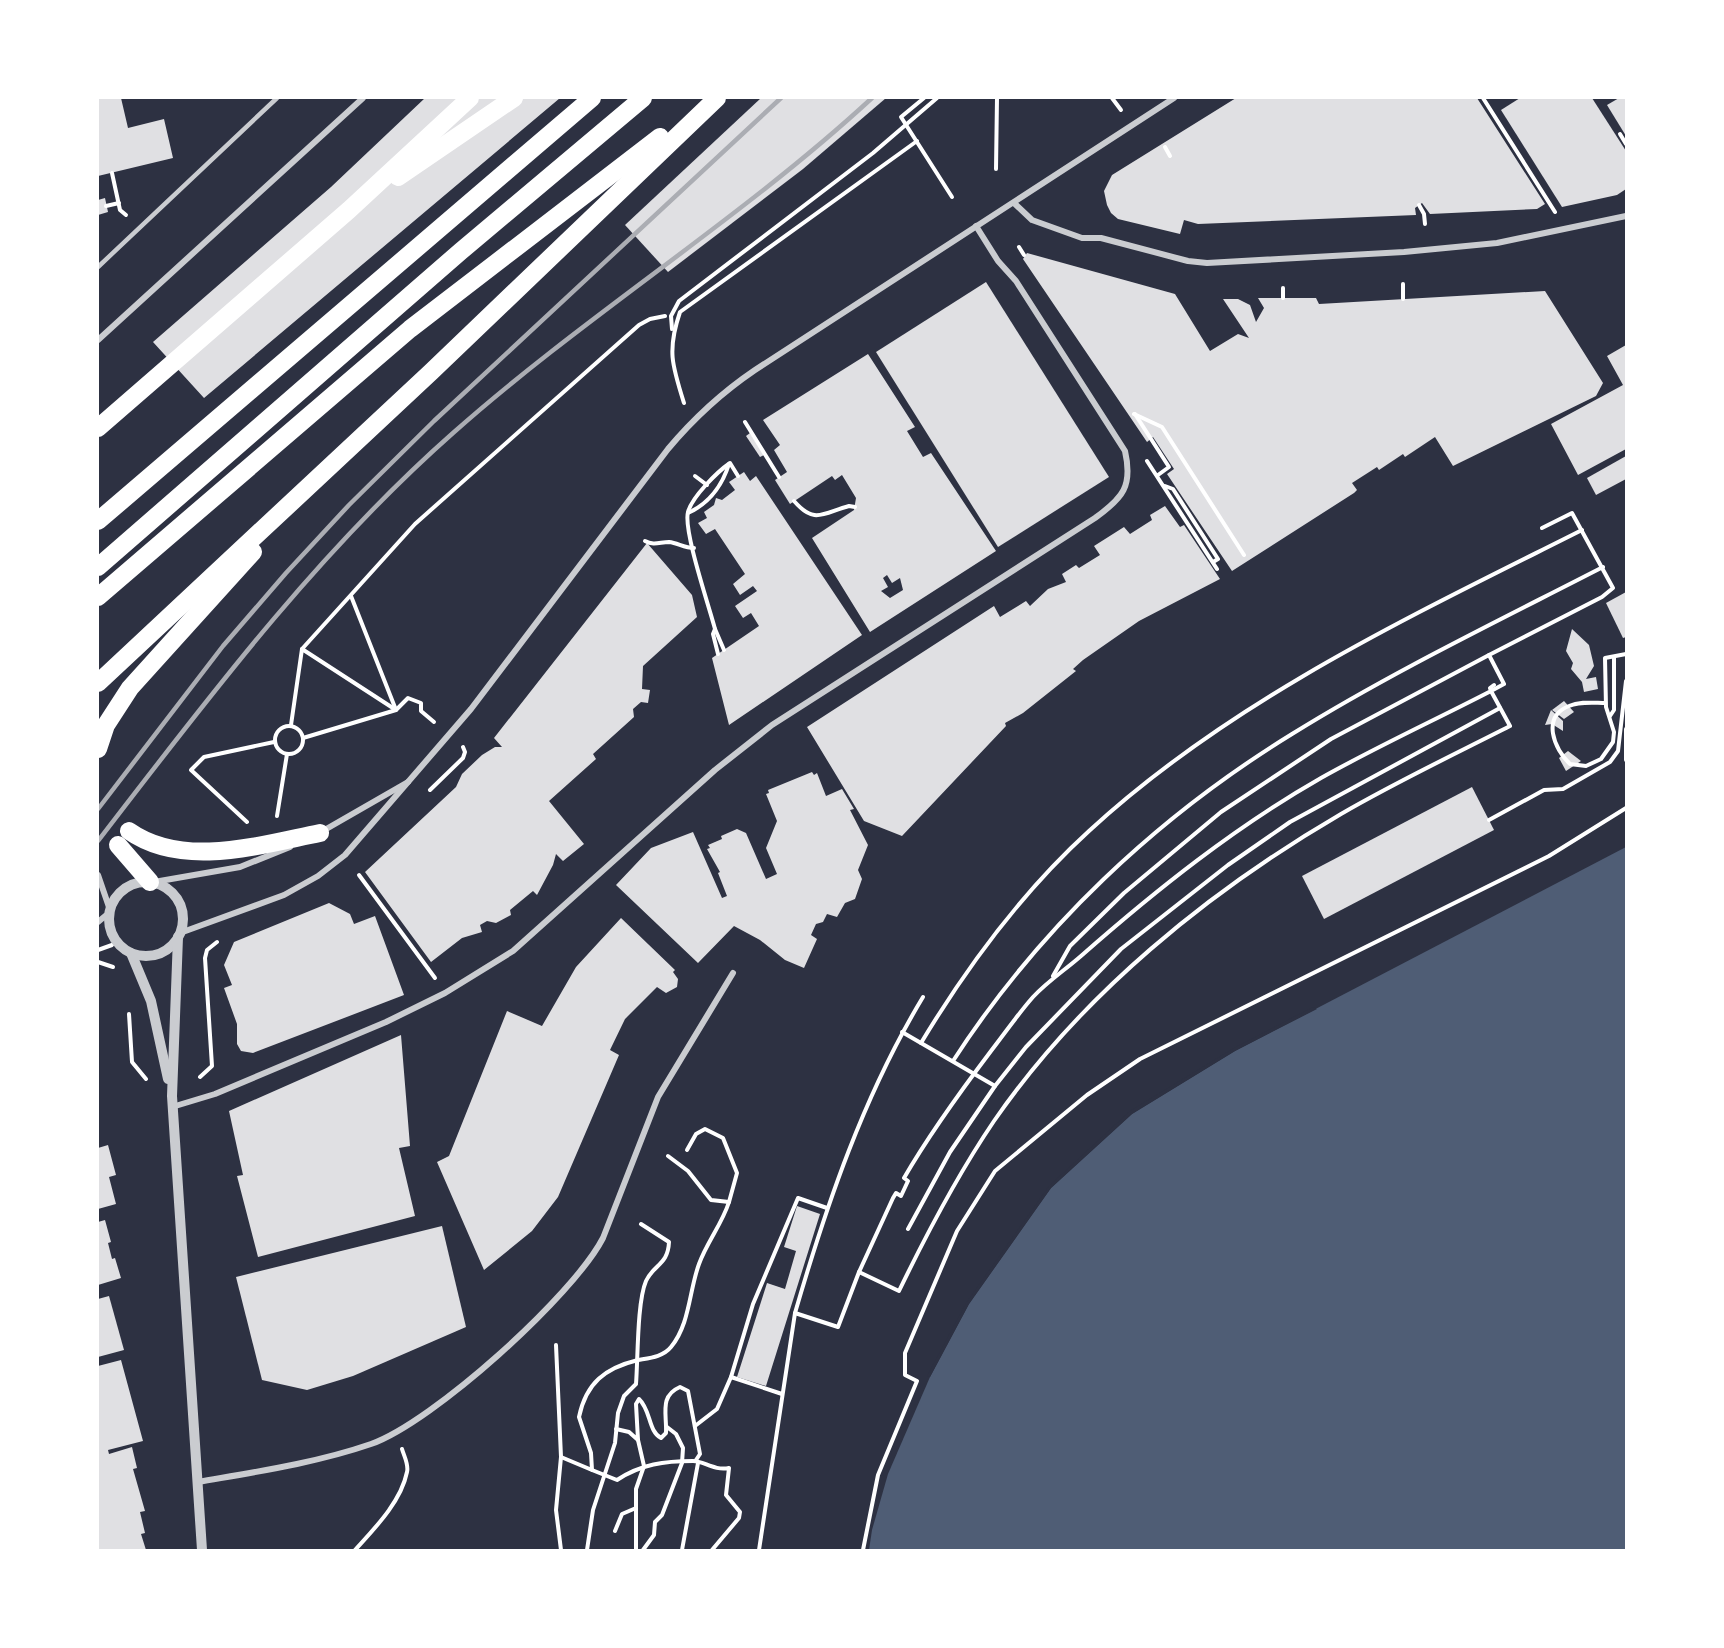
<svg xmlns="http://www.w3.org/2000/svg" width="1724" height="1648" viewBox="0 0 1724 1648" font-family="'Varela Round',sans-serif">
  <rect width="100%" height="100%" fill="#2d3142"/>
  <!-- water -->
  <path fill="#4f5d75" d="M1626 847V1550H869L872 1530 888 1474 930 1377 969 1304 1051 1188 1132 1114 1235 1051Z"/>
  <!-- pier -->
  <path fill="#2d3142" d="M1313 1007 1317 1009 1235 1051 1132 1114 1051 1188 969 1304 930 1377 927 1376 966 1303 1049 1186 1130 1111 1234 1048Z"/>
  <!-- building -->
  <g fill="#e0e0e3" fill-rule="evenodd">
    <path d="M98 98H121L128 128 164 119 173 158 98 176Z"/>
    <path d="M425 98H560L204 398 153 342 331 187Z"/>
    <path d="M761 98H886L803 169 668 272 625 225Z"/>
    <path d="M1236 98H1477L1545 204 1537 209 1430 214 1422 203 1415 208 1416 215 1198 224 1184 220 1180 234 1118 219 1111 213 1107 205 1104 191 1112 175Z"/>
    <path d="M1520 98H1592L1626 151V189L1617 195 1562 207 1501 110Z"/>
    <path d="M1619 98H1626V136L1607 105Z"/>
    <path d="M105 198 108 212 98 215V200Z"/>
    <path d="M1027 253 1175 294 1210 351 1238 334 1249 338 1223 299H1238L1250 305 1256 322 1264 308 1258 298H1316L1319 304 1545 291 1603 383 1596 396 1453 466 1435 437 1405 457 1403 454 1379 470 1377 467 1352 483 1357 490 1354 493 1232 571 1167 474 1174 469 1153 437 1147 442 1023 259Z"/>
    <path d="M986 282 1109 477 998 547 876 352Z"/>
    <path d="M1626 345V449L1578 475 1551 424 1623 385 1607 356Z"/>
    <path d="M868 354 915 427 907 431 923 457 931 453 996 551 870 632 812 538 854 510 856 498 842 475 835 480 832 476 790 504 775 480 787 472 774 450 780 445 763 420ZM887 575 892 583 900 578 903 590 890 598 881 591 888 587 883 578Z"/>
    <path d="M750 433 764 455 760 457 746 436Z"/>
    <path d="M1626 456V479L1596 495 1587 478Z"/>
    <path d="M744 472 750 481 756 476 862 635 729 725 712 658 759 626 751 613 743 618 735 606 757 591 753 586 740 595 733 584 745 574 715 529 706 534 698 523 707 518 704 512 714 505 716 498 722 500 735 490 729 482Z"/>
    <path d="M1165 506 1180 527 1184 525 1220 579 1139 621 1083 660 1073 669 1076 671 1023 713 1005 723 1006 726 902 836 864 821 807 727 994 606 1000 617 1026 601 1030 606 1048 589 1066 582 1062 574 1076 565 1079 568 1100 555 1094 546 1124 527 1130 534 1152 520 1150 515Z"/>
    <path d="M647 543 692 595 697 617 643 666 642 689 650 690 648 703 641 702 633 709 634 717 593 754 596 759 549 801 584 844 563 861 556 854 553 865 537 895 533 891 510 910 511 915 496 923 487 921 480 925 482 932 462 938 431 962 365 872 456 787 462 774 482 755 495 747H502L494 738Z"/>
    <path d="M1626 592V637L1623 638 1606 603Z"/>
    <path d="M1572 629 1589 645 1594 666 1586 679 1596 677 1598 689 1584 692 1582 682 1571 669 1573 663 1566 651Z"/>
    <path d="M1564 701 1574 712 1564 719 1552 710Z"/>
    <path d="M1551 710 1563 721V731L1552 724 1545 725Z"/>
    <path d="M1568 751 1581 761 1566 771 1559 758Z"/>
    <path d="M812 772 814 775 817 773 826 796 842 789 854 809 850 810 868 845 858 870 862 879 855 899 845 903 837 917 827 914 823 922 816 924 811 935 817 939 804 968 785 960 760 940 734 926 698 963 616 885 651 848 693 832 722 898 727 896 718 873 720 872 707 849 710 848 708 845 722 839 721 836 737 829 746 833 766 879 777 874 766 848 777 821 766 794 769 793 768 790Z"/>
    <path d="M1472 787 1494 830 1324 919 1302 876Z"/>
    <path d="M329 903 350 914 354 924 375 916 404 995 253 1053 241 1051 237 1044V1024L224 988 232 985 224 965 234 942Z"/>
    <path d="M621 918 675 970 673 972 678 979 677 987 666 993 657 987 625 1019 610 1050 619 1055 558 1197 532 1231 484 1270 437 1162 449 1156 507 1011 542 1026 576 967Z"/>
    <path d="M401 1035 410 1146 399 1148 415 1216 258 1257 237 1176 243 1175 229 1111Z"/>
    <path d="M108 1145 116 1175 109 1177 116 1204 98 1209V1148Z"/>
    <path d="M797 1206 820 1214 766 1386 737 1377 767 1283 785 1289 796 1251 784 1247Z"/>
    <path d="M105 1220 111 1242 108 1243 112 1259 115 1258 121 1278 98 1285V1222Z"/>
    <path d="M442 1226 466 1327 353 1376 307 1390 262 1380 236 1277Z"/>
    <path d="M109 1296 124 1350 98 1357V1299Z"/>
    <path d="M121 1360 143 1441 108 1450 109 1454 132 1447 137 1468 133 1469 145 1511 140 1512 145 1533 141 1534 146 1550H98V1366Z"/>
  </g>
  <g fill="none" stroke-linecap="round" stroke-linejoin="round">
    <!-- path -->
    <g stroke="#fff" stroke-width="4">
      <path d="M924 98 901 117 952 197"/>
      <path d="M1112 98 1121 110"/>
      <path d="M1483 98 1555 212"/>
      <path d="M1620 134 1626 144"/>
      <path d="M1165 147 1170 156"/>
      <path d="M996 169 997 98"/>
      <path d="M112 173 120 210 126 215"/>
      <path d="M1419 205 1424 214 1425 224"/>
      <path d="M106 206 119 203"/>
      <path d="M1019 247 1024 255"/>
      <path d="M1403 284V299"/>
      <path d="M1283 288V298"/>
      <path d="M672 329 671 316 679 301 873 153 937 98"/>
      <path d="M684 403C672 365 667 350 680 312L917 141"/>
      <path d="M1134 414 1162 427 1244 555"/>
      <path d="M1135 414 1169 467 1158 475"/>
      <path d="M745 422 779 477"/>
      <path d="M1147 461 1217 569"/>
      <path d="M695 476 707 485"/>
      <path d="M1165 486 1173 489 1218 559 1213 562"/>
      <path d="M794 501C815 525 823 513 849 506L855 507"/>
      <path d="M688 513C710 503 722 486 729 464"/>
      <path d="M645 541C654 546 660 542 669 542 678 543 684 548 694 548"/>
      <path d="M715 629 724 650"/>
      <path d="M302 649 415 524 639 325 650 319 665 316"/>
      <path d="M718 654 713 634 715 629C709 606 683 530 688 512 692 497 717 472 730 463L738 476"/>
      <path d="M1606 703C1594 703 1580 701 1569 706 1541 717 1554 749 1570 764L1586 766 1601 759 1613 742 1614 732 1606 707 1605 658 1626 654"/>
      <path d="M1610 716 1614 710V657"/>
      <path d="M291 725 302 649 396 710 408 698 421 703V711L434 722"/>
      <circle cx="289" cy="740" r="14"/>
      <path d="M1626 729V760"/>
      <path d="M303 738 396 710 351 596"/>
      <path d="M430 790 463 758 465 752 463 747"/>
      <path d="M277 816 287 754"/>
      <path d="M1489 820 1544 790 1563 789 1610 762 1618 751 1626 681"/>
      <path d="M247 822 191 770 204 757 274 742"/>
      <path d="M359 875 435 978"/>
      <path d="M98 950 112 945"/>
      <path d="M98 962 113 967"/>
      <path d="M1053 976 1070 946 1124 893 1221 812 1331 739 1489 655"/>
      <path d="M129 1014 132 1062 146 1079"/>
      <path d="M902 1032 995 1086"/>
      <path d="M921 1043C968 965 1021 893 1089 831 1231 700 1411 616 1582 530"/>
      <path d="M953 1061C1039 928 1157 817 1292 734 1392 672 1498 621 1603 567"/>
      <path d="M200 1077 212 1066 205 958 207 950 217 942"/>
      <path d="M687 1150 696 1134 705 1129 723 1138 737 1173 729 1202"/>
      <path d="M668 1156 688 1171 711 1200 729 1202C722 1224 707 1242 699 1264 689 1291 690 1324 671 1347 663 1357 649 1358 638 1360 605 1368 586 1383 579 1417L591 1453 592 1470 617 1480C641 1464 665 1461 693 1461 704 1461 714 1471 729 1468L726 1495 740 1512 739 1518 712 1550"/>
      <path d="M908 1229 950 1152 995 1086 1026 1047 1121 949 1228 865 1290 822 1500 708"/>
      <path d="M859 1272 893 1198 896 1193 901 1196 908 1181 904 1178C930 1133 960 1092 991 1051 1005 1033 1018 1014 1033 997 1048 981 1065 970 1081 956 1156 890 1235 827 1321 778 1376 747 1435 720 1491 691L1490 688 1494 685"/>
      <path d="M795 1313C827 1203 864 1095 923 997"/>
      <path d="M556 1345 561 1457 556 1510 561 1550"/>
      <path d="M731 1377 753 1304 798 1198 827 1208"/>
      <path d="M695 1426 717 1409 731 1377 782 1394"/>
      <path d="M616 1429 629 1432 638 1440 636 1404 639 1399C651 1410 648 1431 661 1438L666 1433C667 1414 659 1396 680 1387L688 1391 700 1454 696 1460"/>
      <path d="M561 1457 592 1470"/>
      <path d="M615 1531 622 1514 636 1508"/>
      <path d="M355 1550C374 1529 401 1502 407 1472 409 1465 404 1456 402 1449"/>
      <path d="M587 1550 593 1510 615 1443 618 1413 624 1396 636 1384C638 1359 637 1302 646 1281 654 1264 668 1265 669 1242L641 1224"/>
      <path d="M636 1550V1489L644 1466 638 1440"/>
      <path d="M643 1550 654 1535 655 1522 662 1515 682 1463 683 1448 676 1434 667 1427"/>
      <path d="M682 1550 698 1463"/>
      <path d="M759 1550 795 1313 838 1327 859 1272 899 1291C927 1233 958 1174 994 1121 1081 995 1209 891 1341 814 1396 782 1453 755 1510 726L1491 691 1504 684 1489 655 1602 597 1613 588 1572 513 1542 528"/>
      <path d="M863 1550 878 1475 917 1381 905 1375V1353L957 1231 995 1171 1087 1095 1140 1059 1549 856 1626 808"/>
    </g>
    <!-- service -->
    <path stroke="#caccd0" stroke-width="4.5" d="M98 267 277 98"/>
    <!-- minor -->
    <g stroke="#caccd0" stroke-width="6">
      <path d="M1014 203 1032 220 1082 238H1101L1188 261 1207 263 1404 252 1497 243 1626 216"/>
      <path d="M98 340 363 98"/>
      <path d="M321 832 408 782"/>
      <path d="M98 875 110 910"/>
      <path d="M154 882 240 867 290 847"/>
      <path d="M98 922 110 912"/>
      <path d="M180 933 284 895 318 876 345 855 471 709 668 449C694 418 721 393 755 370L1174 98"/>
      <path d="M172 1107 215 1094 386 1022 445 993 513 951 715 770 772 725 1095 518C1123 498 1133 486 1125 451L1016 281 998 261 976 226"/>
      <path d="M198 1482C255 1472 316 1463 371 1444 433 1422 573 1296 603 1238L658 1097 733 973"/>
    </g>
    <!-- tertiary -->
    <g stroke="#caccd0" stroke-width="10">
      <circle cx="146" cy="919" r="37"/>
      <path d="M178 937 172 1096 202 1550"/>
      <path d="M131 953 151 1001 168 1079"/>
    </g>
    <!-- motorway -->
    <g stroke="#fff" stroke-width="18">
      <path d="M398 177 514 98"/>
      <path d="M98 428 349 210 470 98"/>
      <path d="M98 521 592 98"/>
      <path d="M98 567 461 251 643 98"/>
      <path d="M98 597 410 329 660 137"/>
      <path d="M98 683 431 372 717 98"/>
      <path d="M98 749 106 725 130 688 253 552"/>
      <path d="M129 831C183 869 260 845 320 833"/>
      <path d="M118 845 150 882"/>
    </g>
    <!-- rail -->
    <g stroke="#abadb3" stroke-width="4.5">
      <path d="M98 809 223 646 286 573 349 505 434 421 781 98"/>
      <path d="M98 841C208 698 317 553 453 433 587 314 741 219 872 98"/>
    </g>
  </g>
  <!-- border -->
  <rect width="1724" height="1648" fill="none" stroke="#ffffff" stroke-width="198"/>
</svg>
